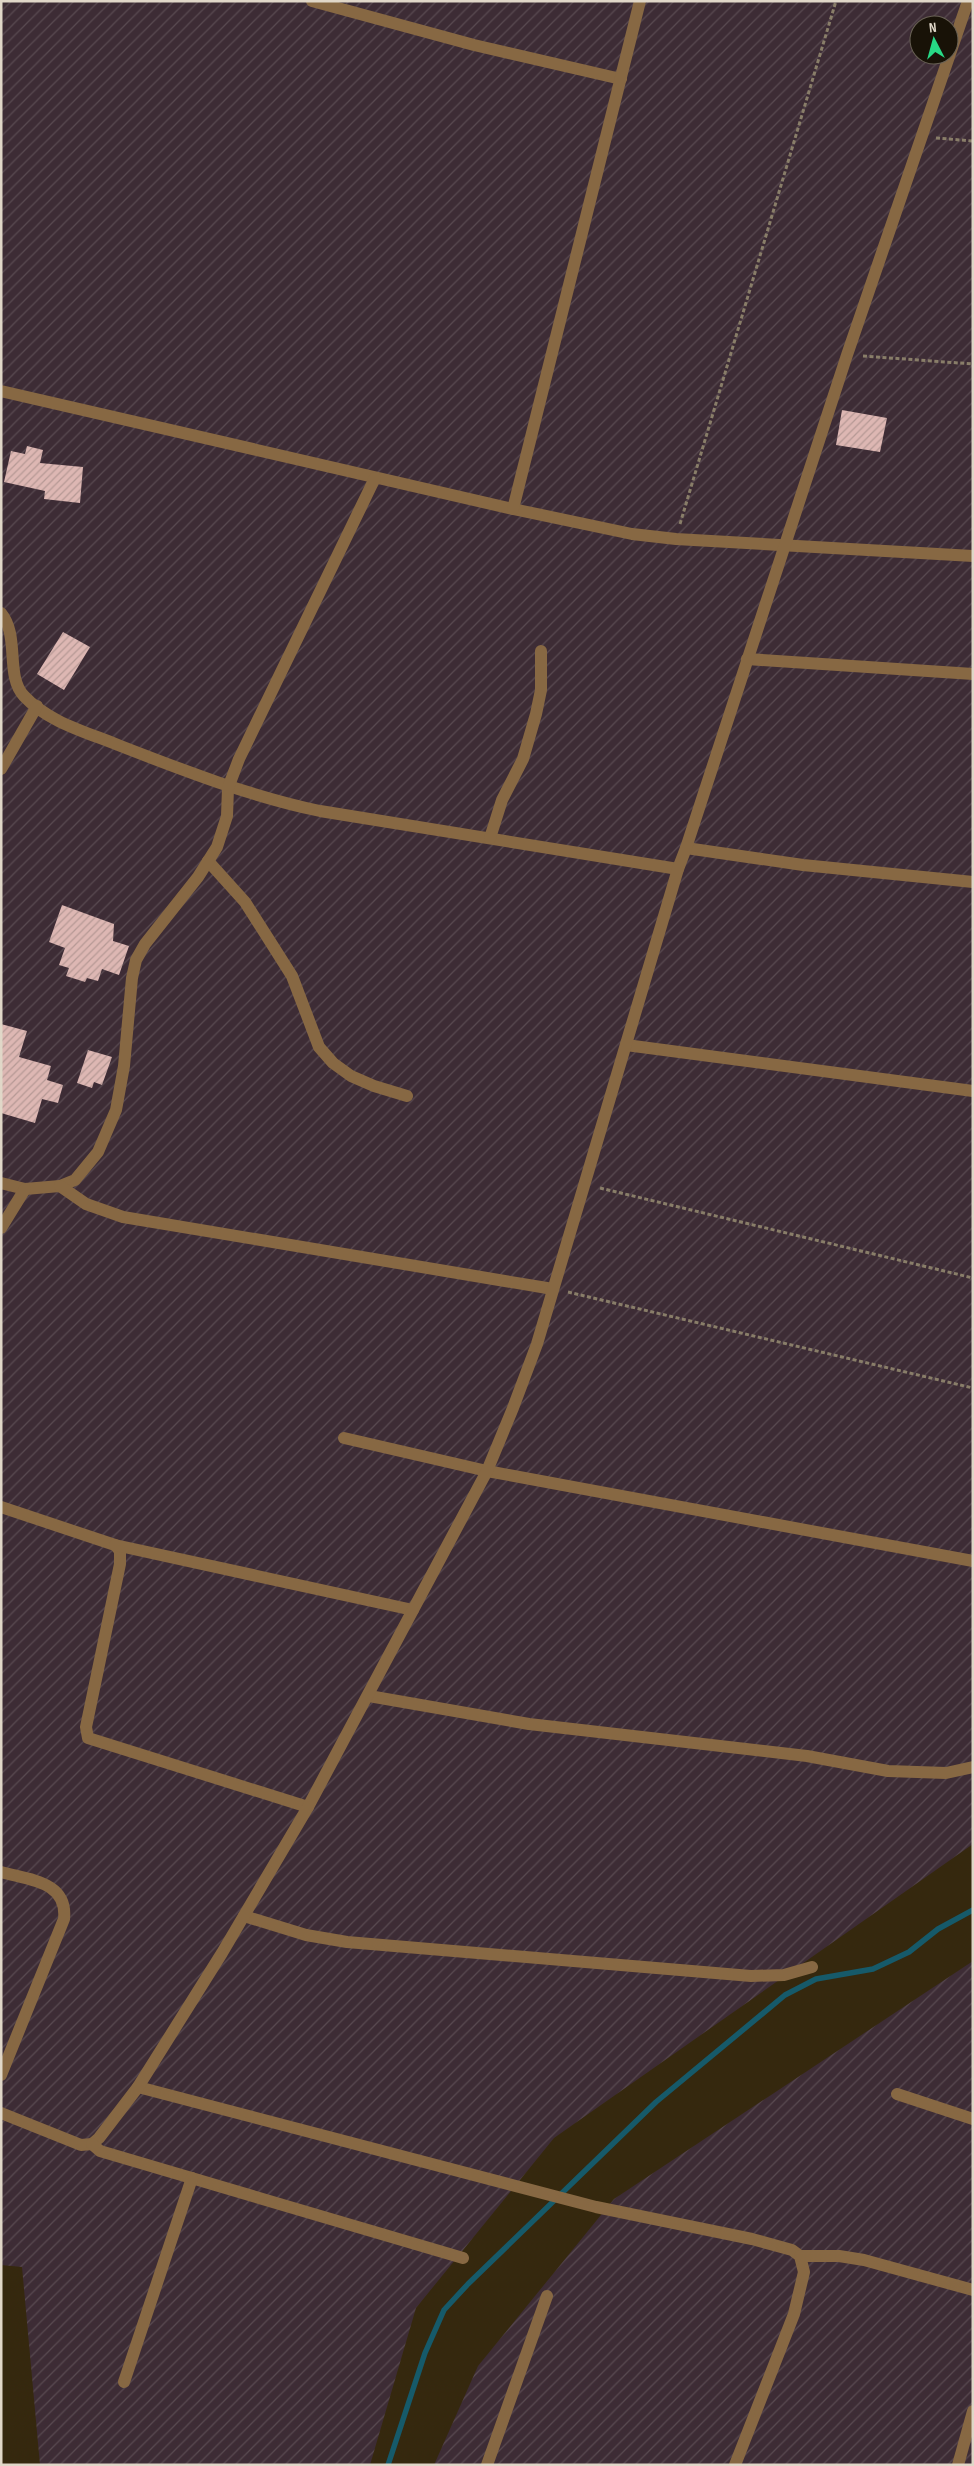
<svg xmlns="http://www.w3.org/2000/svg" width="974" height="2466" viewBox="0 0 974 2466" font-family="'Sofia Sans Condensed',sans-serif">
  <defs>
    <pattern id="industrial-furrows" width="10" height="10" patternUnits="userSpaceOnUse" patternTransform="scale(1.25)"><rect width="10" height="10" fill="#3d2c35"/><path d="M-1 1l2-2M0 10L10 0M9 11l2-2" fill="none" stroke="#594a51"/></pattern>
    <pattern id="building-hatch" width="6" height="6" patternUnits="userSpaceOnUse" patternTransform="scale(1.25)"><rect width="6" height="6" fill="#ddb7b3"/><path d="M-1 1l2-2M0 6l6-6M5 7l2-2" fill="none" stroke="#b69995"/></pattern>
  </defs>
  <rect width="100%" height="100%" fill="#35280e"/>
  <!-- industrial -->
  <g fill="url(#industrial-furrows)" fill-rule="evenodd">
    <path d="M1 1H973V1844L554 2138 416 2308 370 2465H40L22 2267 1 2265ZM919 25H949V55H919Z"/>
    <path d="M973 1961V2465H434L478 2366 614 2199Z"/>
  </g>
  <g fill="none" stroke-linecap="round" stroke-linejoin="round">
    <!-- stream -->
    <path stroke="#165a6a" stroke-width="5.5" d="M388 2465 425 2353 444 2310 468 2284 656 2102 785 1995 816 1979 873 1969 909 1952 938 1929 973 1910"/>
  </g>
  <!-- building -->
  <g fill="url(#building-hatch)">
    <path d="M842 410 887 418 880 452 836 445Z"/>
    <path d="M27 446 43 450 40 463 83 467 80 503 44 499 45 491 4 482 11 451 25 454Z"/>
    <path d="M63 632 90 647 64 690 37 674Z"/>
    <path d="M62 905 114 924 113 941 129 946 119 975 102 969 98 981 87 978 85 982 66 976 69 968 59 965 65 948 49 942Z"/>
    <path d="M1 1024 27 1031 19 1057 51 1066 47 1080 63 1085 58 1103 42 1099 35 1123 1 1113Z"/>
    <path d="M88 1050 112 1057 102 1085 94 1082 92 1088 77 1083Z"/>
  </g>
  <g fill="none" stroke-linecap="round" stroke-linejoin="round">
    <!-- path -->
    <g stroke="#897e69" stroke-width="3" stroke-dasharray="4 2.5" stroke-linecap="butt">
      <path d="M936 138 973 141"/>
      <path d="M863 356 973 364"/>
      <path d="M680 524 836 1"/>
      <path d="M600 1188 973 1278"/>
      <path d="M568 1292 973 1388"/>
    </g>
    <!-- minor -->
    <g stroke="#876843" stroke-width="12">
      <path d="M312 1 474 45 621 79"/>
      <path d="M1 391 513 509 632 534 676 539 973 556"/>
      <path d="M513 509 640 1"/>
      <path d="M1 613C20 636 5 676 24 696 48 722 86 732 118 745 185 771 249 796 320 811L678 869"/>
      <path d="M747 659 973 674"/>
      <path d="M1 769 37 706"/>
      <path d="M490 838 502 800 523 759 536 714 541 690V651"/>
      <path d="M686 848 803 865 973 882"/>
      <path d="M208 861 245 902 292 976 319 1047 333 1063 351 1076 374 1086 407 1096"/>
      <path d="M626 1045 973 1091"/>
      <path d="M1 1183 25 1189 60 1186 75 1180 98 1152 116 1110 124 1066 132 978 136 960 145 944 198 877 217 847 227 816 228 788 239 759 375 478"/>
      <path d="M60 1186 86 1204 123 1217 553 1289"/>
      <path d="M1 1228 25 1189"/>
      <path d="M344 1438 487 1471 973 1561"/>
      <path d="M1 1507 115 1545 120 1551V1564L86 1727 88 1738 308 1807"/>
      <path d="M115 1545 413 1610"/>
      <path d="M369 1696 529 1724 807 1756 888 1771 946 1773 973 1767"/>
      <path d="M1 1872C29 1880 68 1881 64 1919L1 2075"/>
      <path d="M244 1916 306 1935 347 1942 751 1976 784 1975 812 1967"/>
      <path d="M138 2087 596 2207 752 2239 792 2250 800 2256 804 2272 794 2314 735 2465"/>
      <path d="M897 2094 973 2119"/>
      <path d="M1 2113 81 2145 92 2144 99 2138 138 2087 222 1953 308 1807 487 1471 513 1408 537 1344 678 869 686 848 847 355 968 1"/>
      <path d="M92 2144 100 2151 463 2258"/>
      <path d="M800 2256H839L864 2260 973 2290"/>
      <path d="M124 2382 192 2178"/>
      <path d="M487 2465 547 2296"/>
      <path d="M958 2465 973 2411"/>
    </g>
  </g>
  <!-- border -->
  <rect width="974" height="2466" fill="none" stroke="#e0d7c8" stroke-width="5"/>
  <!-- north arrow -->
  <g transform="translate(934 40) rotate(354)"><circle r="24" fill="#181207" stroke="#686154"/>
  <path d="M0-4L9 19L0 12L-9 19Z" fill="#27d885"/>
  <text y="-8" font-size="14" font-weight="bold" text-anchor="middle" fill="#e0d7c8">N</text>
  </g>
</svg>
